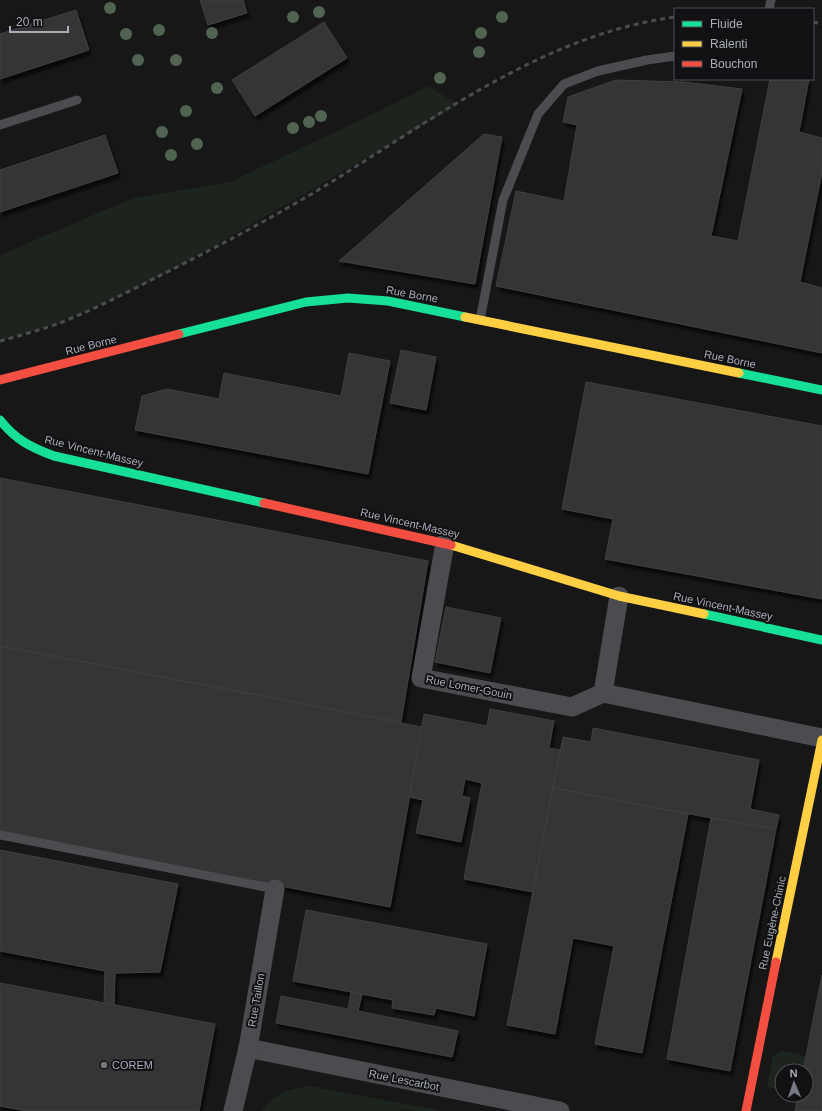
<svg xmlns="http://www.w3.org/2000/svg" width="822" height="1111" viewBox="0 0 822 1111" font-family="Arial,sans-serif">
  <defs>
    <filter id="shadow"><feDropShadow dx="2.5" dy="4.5" stdDeviation="1" flood-color="#0009"/></filter>
  </defs>
  <rect width="100%" height="100%" fill="#171717"/>
  <!-- green -->
  <g fill="#1d241e">
    <path d="M429 86 458 105 178 267 116 298 59 323 0 341V255L133 198 230 182 373 114Z"/>
    <path d="M783 1051 806 1056 803 1071H782V1074H778L775 1089 767 1087 773 1056 778 1053Z"/>
    <path d="M310 1086 442 1111H415L405 1109H401L398 1111H262C272 1094 292 1088 310 1086Z"/>
  </g>
  <!-- building -->
  <g fill="#353536" stroke="#3f4043" filter="url(#shadow)">
    <path d="M200 0H243L247 13 208 25Z"/>
    <path d="M76 10 89 50 0 79V34Z"/>
    <path d="M324 22 347 58 255 116 232 80Z"/>
    <path d="M770 79H809L799 132 822 138V172L800 282 822 288V353L496 286 516 191 564 201 577 125 563 122 568 97 616 80 683 82 742 89 711 236 738 241Z"/>
    <path d="M484 134 502 137 475 284 339 261Z"/>
    <path d="M105 135 118 173 0 212V170Z"/>
    <path d="M401 350 436 357 426 410 390 403Z"/>
    <path d="M349 353 390 361 368 474 135 430 142 396 167 389 219 399 224 373 341 396Z"/>
    <path d="M586 382 822 426V599L605 559 613 519 562 509Z"/>
    <path d="M0 478 428 561 401 722 0 646Z"/>
    <path d="M446 607 501 618 490 673 435 662Z"/>
    <path d="M0 646 422 727 390 907 0 832Z"/>
    <path d="M490 709 554 721 549 748 560 750 533 892 464 879 482 783 465 779 462 796 470 798 461 842 416 833 423 800 409 797 424 714 487 726Z"/>
    <path d="M593 728 759 760 750 809 779 815 776 829 711 818 553 788 563 737 591 742Z"/>
    <path d="M553 788 688 814 642 1053 595 1044 614 946 573 938 555 1034 507 1025Z"/>
    <path d="M711 818 776 829 730 1071 667 1059Z"/>
    <path d="M0 850 178 884 160 972 115 973 114 1005 104 1003 105 971 0 951Z"/>
    <path d="M306 910 487 944 474 1016 436 1008 434 1015 392 1008 393 1000 293 981Z"/>
    <path d="M822 975V1111H795L798 1095H806V1071H803Z"/>
    <path d="M0 983 215 1024 199 1111H27L0 1106Z"/>
    <path d="M351 992 362 994 358 1011 458 1031 452 1057 276 1023 281 996 348 1009Z"/>
  </g>
  <g fill="none" stroke-linecap="round" stroke-linejoin="round">
    <!-- lane -->
    <g stroke="#4b4c50" stroke-width="9">
      <path d="M769 9 771 0"/>
      <path d="M0 125 77 100"/>
      <path d="M480 320 503 200 538 114 564 84 598 71 647 60 675 56"/>
      <path d="M0 835 275 889"/>
    </g>
    <!-- street -->
    <g stroke="#4b4c50" stroke-width="19">
      <path d="M445 543 421 678 572 707 603 693 822 738"/>
      <path d="M603 693 619 596"/>
      <path d="M248 1048 560 1111"/>
      <path d="M233 1111 248 1048 275 889"/>
    </g>
    <!-- fast -->
    <g stroke="#16e098" stroke-width="9">
      <path d="M179 334 306 302 348 298 388 301 465 317"/>
      <path d="M739 373 822 390"/>
      <path d="M0 420C16 440 30 447 54 456L264 503"/>
      <path d="M704 614 822 640"/>
    </g>
    <!-- slow -->
    <g stroke="#ffcf43" stroke-width="9">
      <path d="M465 317 739 373"/>
      <path d="M451 545 619 596 704 614"/>
      <path d="M776 962 822 740"/>
    </g>
    <!-- jam -->
    <g stroke="#f24e42" stroke-width="9">
      <path d="M0 380 179 334"/>
      <path d="M264 503 451 545"/>
      <path d="M746 1111 776 962"/>
    </g>
    <!-- rail -->
    <g stroke="#4b4c4f" stroke-width="3" stroke-dasharray="5 4" stroke-linecap="butt">
      <path d="M813 22 822 24"/>
      <path d="M0 341C19 336 39 330 58 324 67 320 77 316 86 312 110 301 134 289 157 277 217 247 276 216 333 181 439 115 548 34 675 17"/>
    </g>
  </g>
  <!-- trees -->
  <g fill="#506451">
    <circle cx="110" cy="8" r="6"/>
    <circle cx="319" cy="12" r="6"/>
    <circle cx="293" cy="17" r="6"/>
    <circle cx="502" cy="17" r="6"/>
    <circle cx="159" cy="30" r="6"/>
    <circle cx="212" cy="33" r="6"/>
    <circle cx="481" cy="33" r="6"/>
    <circle cx="126" cy="34" r="6"/>
    <circle cx="479" cy="52" r="6"/>
    <circle cx="138" cy="60" r="6"/>
    <circle cx="176" cy="60" r="6"/>
    <circle cx="440" cy="78" r="6"/>
    <circle cx="217" cy="88" r="6"/>
    <circle cx="186" cy="111" r="6"/>
    <circle cx="321" cy="116" r="6"/>
    <circle cx="309" cy="122" r="6"/>
    <circle cx="293" cy="128" r="6"/>
    <circle cx="162" cy="132" r="6"/>
    <circle cx="197" cy="144" r="6"/>
    <circle cx="171" cy="155" r="6"/>
  </g>
  <!-- markers -->
  <circle fill="#757880" stroke="#111113" stroke-width="1.5" cx="104" cy="1065" r="4"/>
  <g text-anchor="middle" dominant-baseline="central" stroke-width="4" stroke-linejoin="round" paint-order="stroke">
    <!-- street labels -->
    <g font-size="11" fill="#a8adb8" stroke="#111113">
      <text transform="translate(412 294) rotate(10)">Rue Borne</text>
      <text transform="translate(91 345) rotate(-14)">Rue Borne</text>
      <text transform="translate(730 359) rotate(12)">Rue Borne</text>
      <text transform="translate(94 451) rotate(14)">Rue Vincent-Massey</text>
      <text transform="translate(410 523) rotate(13)">Rue Vincent-Massey</text>
      <text transform="translate(723 606) rotate(12)">Rue Vincent-Massey</text>
      <text transform="translate(469 687) rotate(11)">Rue Lomer-Gouin</text>
      <text transform="translate(772 923) rotate(-78)">Rue Eugène-Chinic</text>
      <text transform="translate(256 1000) rotate(-80)">Rue Taillon</text>
      <text transform="translate(404 1080) rotate(11)">Rue Lescarbot</text>
    </g>
    <!-- poi labels -->
    <g font-size="11" fill="#a8adb8" stroke="#111113" text-anchor="start">
      <text x="112" y="1065">COREM</text>
    </g>
  </g>
  <!-- legend -->
  <rect x="674" y="8" width="140" height="72" fill="#111113" stroke="#4d4f55"/>
  <rect x="682" y="21" width="20" height="6" fill="#16e098" stroke="#4d4f55"/>
  <text x="710" y="28" font-size="12" fill="#a8adb8">Fluide</text>
  <rect x="682" y="41" width="20" height="6" fill="#ffcf43" stroke="#4d4f55"/>
  <text x="710" y="48" font-size="12" fill="#a8adb8">Ralenti</text>
  <rect x="682" y="61" width="20" height="6" fill="#f24e42" stroke="#4d4f55"/>
  <text x="710" y="68" font-size="12" fill="#a8adb8">Bouchon</text>
  <!-- north arrow -->
  <g transform="translate(794 1083) rotate(358)"><circle r="19" fill="#111113" stroke="#4d4f55"/>
  <path d="M0-3L7 15L0 10L-7 15Z" fill="#757880"/>
  <text y="-6" font-size="11" font-weight="bold" text-anchor="middle" fill="#a8adb8">N</text>
  </g>
  <!-- scale -->
  <path d="M10 26v6h58v-6" fill="none" stroke="#a8adb8" stroke-width="2"/>
  <text x="16" y="26" font-size="12" fill="#a8adb8" stroke="#111113" stroke-width="3" paint-order="stroke">20 m</text>
</svg>
